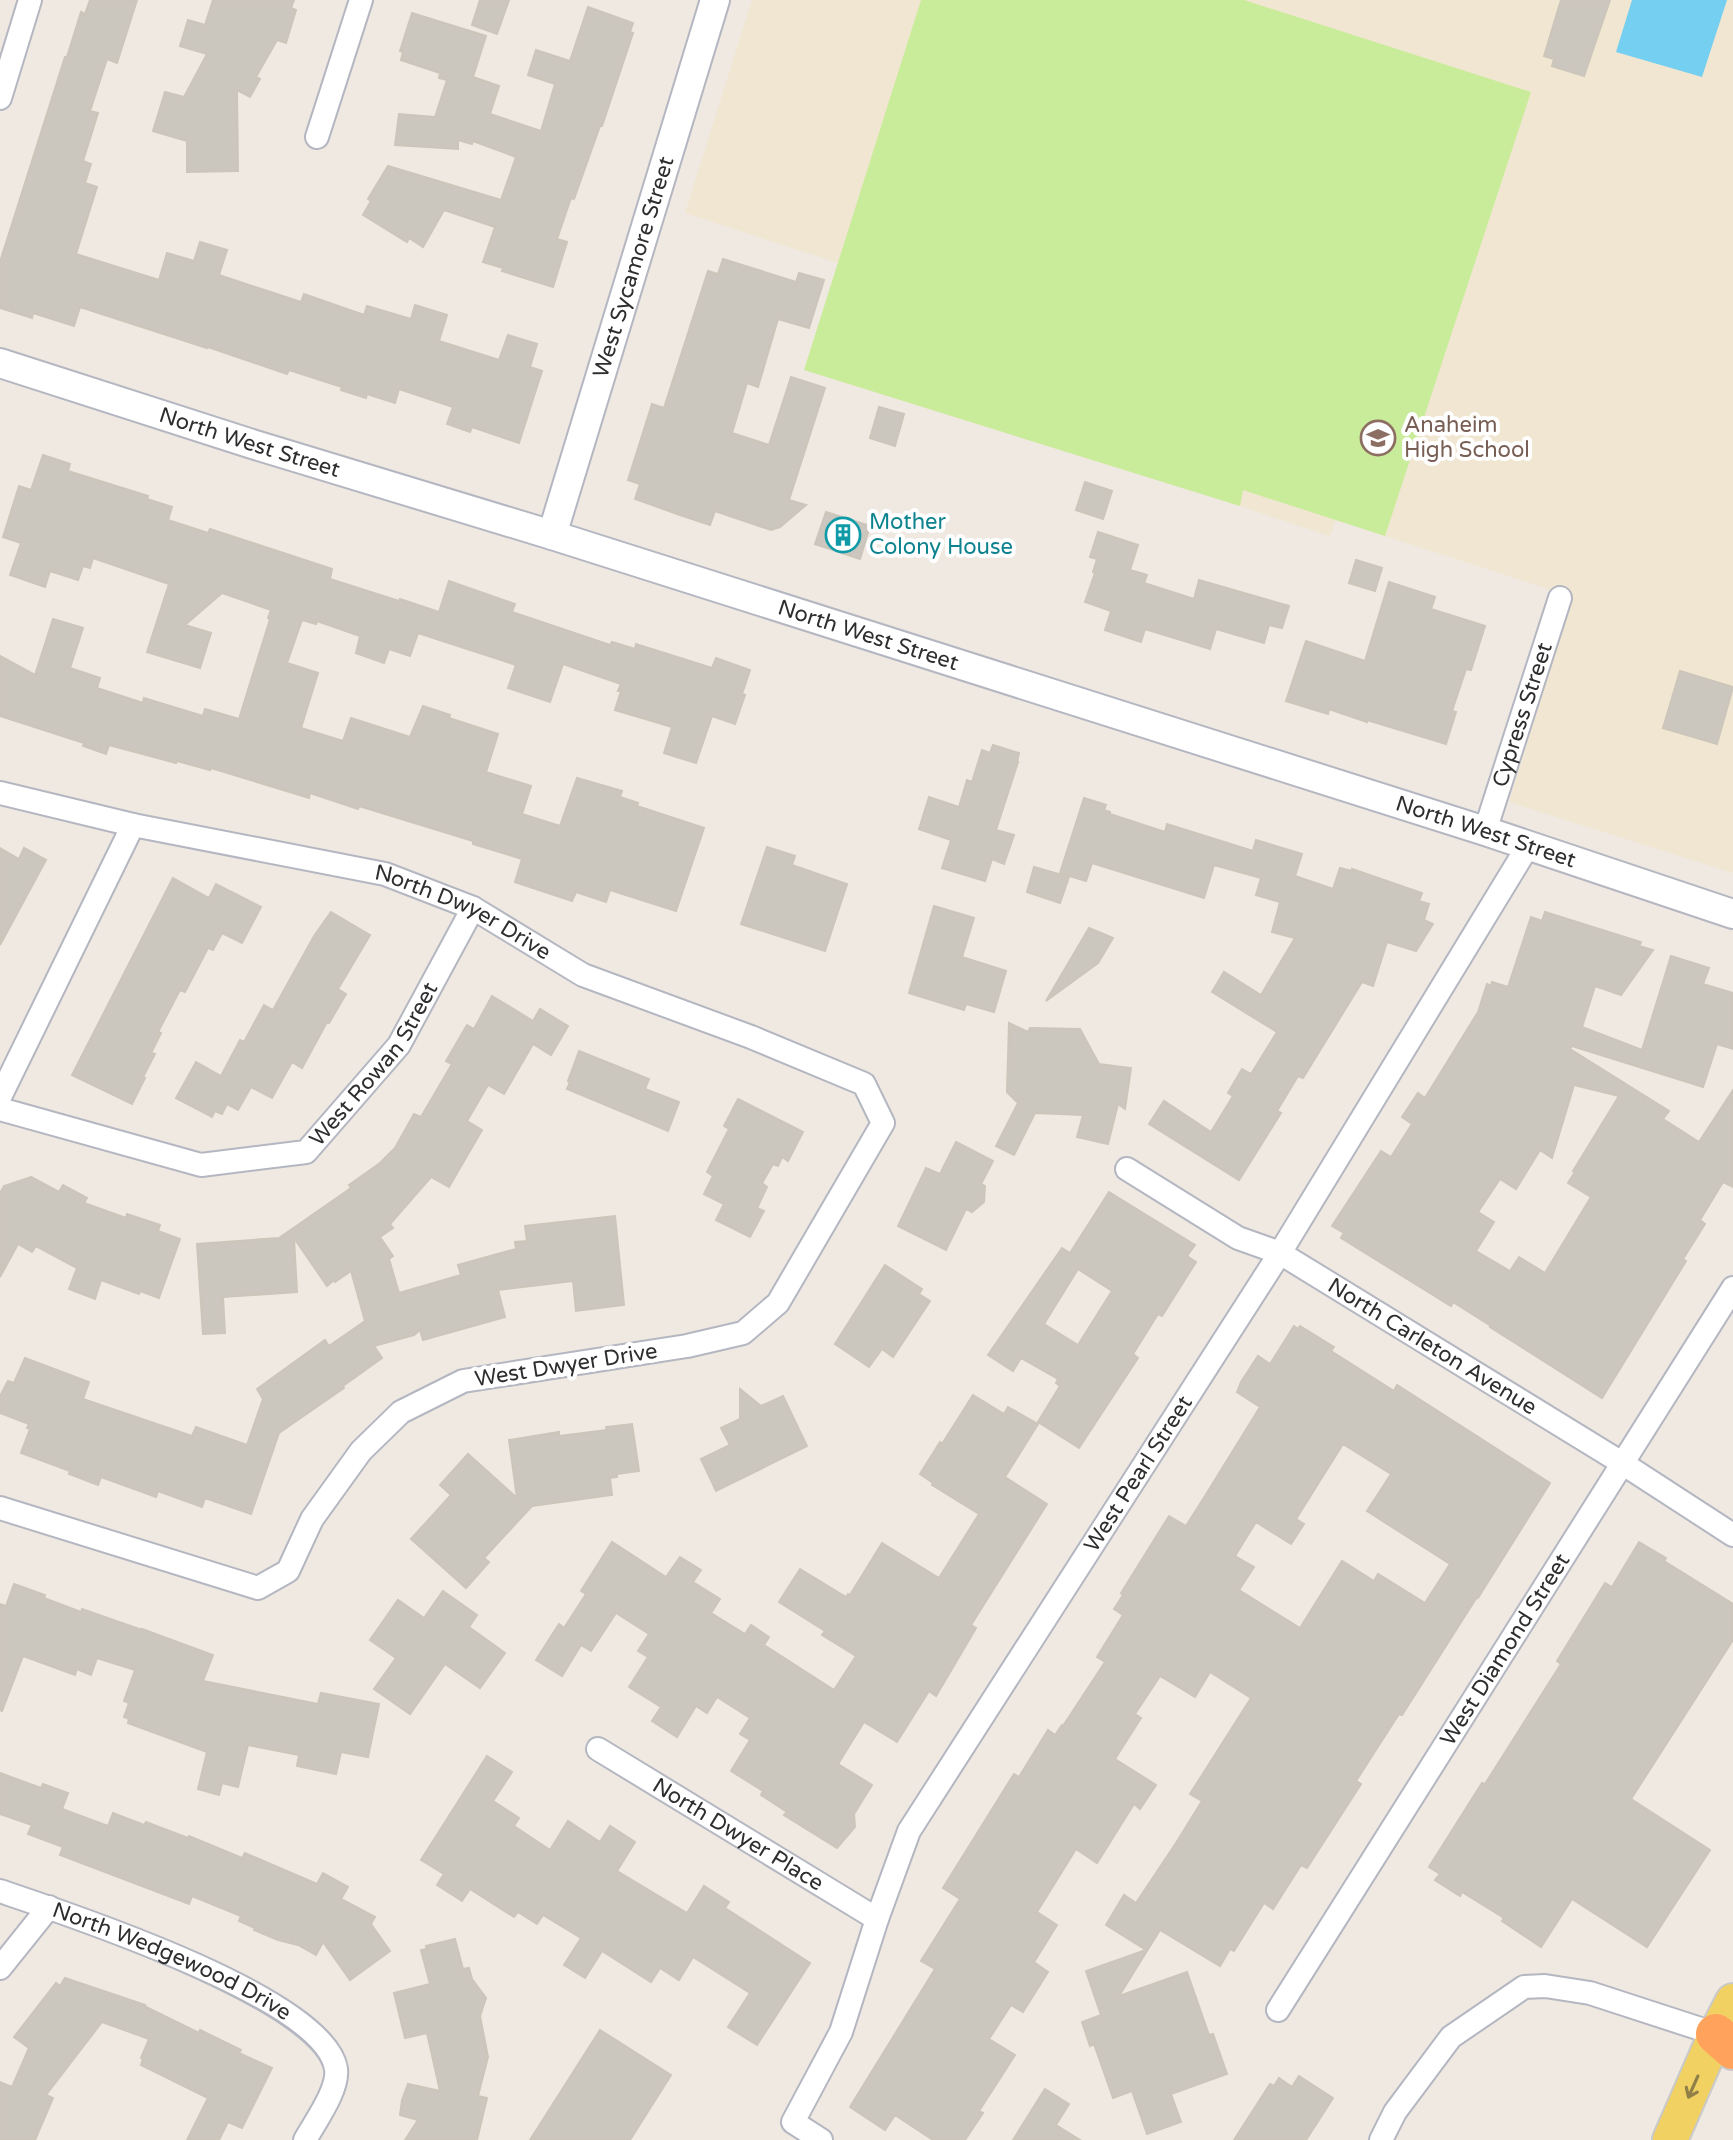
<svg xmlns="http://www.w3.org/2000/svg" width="1733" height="2140" viewBox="0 0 1733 2140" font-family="'Varela Round',sans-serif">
  <rect width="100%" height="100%" fill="#efe9e1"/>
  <!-- education -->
  <path fill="#f0e6d1" d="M752 0H1733V873L1509 802 1573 597 1336 520 1330 536 1240 506 804 370 838 263 685 213Z"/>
  <!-- pitch -->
  <path fill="#c9ec9a" d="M921 0H1244L1531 92 1385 536 1243 490 1240 506 804 370Z"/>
  <!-- water -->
  <path fill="#75cff0" d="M1632 0H1727L1702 77 1616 52Z"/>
  <!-- building -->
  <g fill="#cbc7bf" stroke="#cbc5ba" stroke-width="2" fill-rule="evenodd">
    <path d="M90 0H137L117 63 107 59 90 111 98 113 83 161 91 164 85 183 97 187 76 254 159 280 167 253 194 261 200 242 227 250 219 275 301 302 304 294 364 315 367 306 411 319 415 305 447 315 439 341 499 360 508 335 537 344 530 367 542 371 519 443 472 427 470 432 447 424 453 407 399 389 395 403 367 394 366 398 341 390 342 387 289 370 287 374 208 347 207 348 80 307 74 326 33 313 32 318 0 308V262L65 57H67L81 12 85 14Z"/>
    <path d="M213 0H294L291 8 296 10 286 43 277 40 256 77 260 79 250 97 237 90 238 171 187 172V141L153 131 165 92 184 97 207 54 180 46 188 20 205 25Z"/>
    <path d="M480 0H509L497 34 472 25Z"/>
    <path d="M1561 0H1610L1584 76 1552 66 1554 59 1544 56Z"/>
    <path d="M588 7 633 23 630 32 633 33 602 126H600L574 199 571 198 557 239 567 242 553 287 502 271 503 268 483 262 495 227 444 210 423 247 409 238 407 242 363 215 371 201 368 199 388 166 501 200 516 157 473 141 472 144 458 140V149L395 145 399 114 435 117 447 80 439 78 440 73 401 60 403 52 400 51 412 13 486 36 473 77 499 86 490 114 541 131 555 84 528 75 536 50 570 61Z"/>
    <path d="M723 259 796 282 799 273 824 280 809 328 778 319 758 387 747 383 732 433 769 445 791 377 825 388 789 500 806 505 780 527 771 530 715 511 710 525 680 515 635 499 640 484 628 480 652 404 664 408 708 271 718 274Z"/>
    <path d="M879 407 904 414 895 446 870 438Z"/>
    <path d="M43 455 70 464 68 471 148 496 147 499 172 507 168 520 208 533 210 529 332 569 330 579 399 601 400 599 439 612 449 581 515 604 512 612 610 645 612 642 635 649 636 644 712 668 716 658 750 670 742 694 745 695 735 724 712 716 696 763 664 753 672 727 615 710 621 691H618L621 684 563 664 550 702 508 688 516 665 418 633 410 656 389 649 384 663 356 653 360 636 317 621 316 624 302 620 287 663 318 673 301 728 343 741 351 718 410 737 423 706 450 715 449 718 498 734 486 772 531 786 522 814 560 826 577 778 622 791 620 797 638 803 637 806 704 828 676 911 610 890 606 902 576 892 572 901 515 882 522 859 473 844V841L359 806 358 809 310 793 309 798 211 768 210 770 177 761 176 763 109 745 106 754 83 746 84 743 0 716V656L35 675 53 619 83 628 70 668 100 678 97 688 143 703 144 698 203 716 205 709 239 719 270 619 268 618 271 610 222 593 185 625 211 633 200 668 147 652 169 584 93 558 90 568 83 566 78 580 50 571 45 587 10 575 21 543 3 537 19 486 31 490Z"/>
    <path d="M1085 482 1112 491 1103 519 1076 510Z"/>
    <path d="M826 512 870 526 860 559 815 544Z"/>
    <path d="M1098 532 1138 545 1130 570 1147 575 1144 583 1194 599 1199 580 1289 606 1282 628 1269 625 1264 643 1216 629 1210 649 1145 629 1141 642 1105 630 1111 611 1085 602 1095 573 1093 572 1097 559 1090 557Z"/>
    <path d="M1356 560 1382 568 1375 591 1349 583Z"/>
    <path d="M1389 582 1435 597 1431 609 1485 626 1471 670 1466 669 1452 711 1456 712 1446 744 1367 720V722L1329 709 1328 714 1286 701 1306 641 1365 661Z"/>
    <path d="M1680 671 1733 687 1717 744 1663 728Z"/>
    <path d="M993 745 1019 753 1017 762H1018L996 830 1014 835 1004 864 992 859 985 881 942 868 951 840 919 829 929 797 959 807 967 780 972 782 982 750 990 753Z"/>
    <path d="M1084 798 1106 805 1104 810 1110 812V814L1165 832 1167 824 1253 851 1256 840 1302 854 1295 876 1333 889 1340 868 1352 871V869L1422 893 1419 901 1429 904 1424 920 1433 924 1416 951 1387 942 1373 986 1362 982 1303 1078 1298 1076 1277 1111 1281 1113 1239 1180 1149 1124 1164 1101 1211 1132 1233 1096 1228 1093 1242 1069 1251 1074 1277 1032 1212 992 1224 972 1261 995 1295 938 1272 932 1280 902 1256 895 1261 878 1214 865 1204 898 1092 863 1086 881 1060 873Z"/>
    <path d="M767 847 795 856 792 865 847 884 825 951 741 924Z"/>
    <path d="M0 848 19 859 24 848 46 860 0 945Z"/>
    <path d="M1034 867 1069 877 1060 903 1027 892Z"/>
    <path d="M173 878 209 898 216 884 261 907 242 943 222 933 213 950 208 948 185 992 180 990 158 1032 161 1033 151 1053 155 1054 143 1077 145 1078 132 1104 72 1075Z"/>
    <path d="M934 906 974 918 962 957 1006 971 994 1012 966 1004 964 1010 909 993Z"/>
    <path d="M331 912 370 935 338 989 346 994 329 1023 327 1022 302 1068 292 1062 272 1098 251 1087 238 1110 227 1104 222 1114 215 1111 212 1117 176 1098 196 1062 221 1076 240 1040 244 1042 264 1005 273 1010 314 936Z"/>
    <path d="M1545 912 1641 942 1639 946 1653 950 1621 995 1595 986 1582 1027 1642 1050 1671 956 1709 968 1703 984 1733 993V1049L1717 1044 1703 1087 1572 1046 1570 1049 1669 1111 1663 1119 1699 1142 1733 1090V1187L1723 1182 1700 1220 1705 1224 1683 1259 1686 1261 1602 1398 1490 1327 1491 1326 1453 1302 1451 1306 1341 1238 1344 1233 1332 1226 1381 1151 1391 1157 1412 1124 1402 1117 1418 1093 1425 1098 1478 1012 1487 984 1491 986 1492 982 1508 987 1531 917 1542 921ZM1574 1085 1619 1096 1573 1171 1575 1172 1568 1183 1591 1197 1545 1273 1519 1257 1510 1271 1476 1251 1494 1222 1478 1212 1500 1179 1516 1189 1540 1150 1552 1158Z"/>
    <path d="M1089 928 1113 938 1098 963 1046 1001Z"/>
    <path d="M492 996 533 1021 540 1009 568 1026 551 1055 533 1044 504 1094 488 1085 467 1121 482 1130 449 1187 431 1177 390 1224 393 1228 380 1237 393 1256 389 1259 399 1293 461 1275 458 1265 516 1249 515 1242 527 1241 525 1226 615 1216 624 1305 576 1311 573 1281 498 1290 505 1317 423 1340 420 1330 414 1335 374 1346 382 1358 343 1386 344 1388 279 1433 251 1514 205 1498 202 1507 158 1491 156 1497 101 1477 98 1485 69 1474 70 1471 21 1453 30 1429 27 1428 29 1424 0 1413V1396L8 1381 14 1383 25 1358 89 1382 83 1399 192 1436 196 1427 247 1445 263 1399 257 1389 325 1340 329 1346 365 1321 351 1271 335 1282 334 1280 327 1286 294 1238 297 1292 223 1297 225 1333 203 1334 197 1244 279 1238 351 1188 349 1185 380 1163 395 1148 414 1114 421 1117 452 1064 446 1061 467 1025 474 1029Z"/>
    <path d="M1009 1023 1028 1032 1030 1028 1080 1029 1099 1064 1131 1068 1125 1109 1118 1104 1108 1144 1077 1137 1083 1115 1035 1113 1014 1155 996 1146 1018 1103 1007 1092Z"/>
    <path d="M579 1051 649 1079 645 1089 679 1102 668 1131 567 1089 570 1082 568 1081Z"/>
    <path d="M738 1099 803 1132 788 1161 782 1157 778 1166 773 1164 762 1183 767 1187 757 1208 764 1211 750 1237 716 1220 724 1204 704 1194 713 1176 707 1172 729 1129 724 1126Z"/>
    <path d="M956 1142 993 1161 981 1184 985 1186 984 1202 972 1212 966 1209 946 1250 898 1226 926 1168 940 1174Z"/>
    <path d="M31 1177 59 1192 63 1185 87 1198 84 1203 126 1218 127 1214 160 1225 158 1231 180 1239 159 1298 140 1291 139 1294 101 1280 95 1299 69 1289 77 1268 36 1246 32 1252 18 1244 0 1277V1193L4 1186Z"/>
    <path d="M1109 1192 1195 1245 1187 1256 1196 1262 1162 1316 1158 1314 1133 1354 1138 1358 1079 1448 1038 1422 1060 1386 1056 1383 1058 1379 1021 1358 1013 1371 988 1355 1062 1248 1070 1253ZM1078 1269 1112 1291 1078 1345 1044 1324Z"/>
    <path d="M885 1265 922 1289 919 1294 930 1301 893 1357 882 1349 869 1367 835 1344Z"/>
    <path d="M1294 1326 1298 1329 1300 1326 1334 1347 1331 1351 1394 1391 1397 1385 1550 1483 1478 1598 1477 1597 1402 1715 1399 1714 1356 1781 1361 1784 1307 1868 1301 1865 1273 1909 1264 1903 1234 1951 1230 1949 1220 1966 1160 1930 1119 1996 1187 1972 1209 2035 1213 2034 1227 2074 1171 2094 1181 2122 1147 2134 1132 2091 1113 2098 1094 2044 1090 2046 1082 2022 1101 2015 1086 1971 1146 1950 1106 1925 1124 1895 1136 1903 1176 1843 1202 1801 1190 1794 1251 1698 1210 1672 1195 1697 1160 1676 1135 1714 1141 1718 1115 1759 1156 1785 1140 1809 1134 1804 1097 1863 1076 1849 1037 1912 1057 1925 1034 1962 1048 1972 1023 2012 1011 2005 989 2039 1015 2055 979 2111 983 2113 965 2140H933L895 2115 885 2130 850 2107 935 1969 921 1961 960 1899 943 1888 1014 1774 1019 1777 1048 1730 1055 1735 1062 1725 1063 1726 1105 1662 1097 1657 1123 1615 1114 1609 1123 1595 1121 1593 1169 1516 1186 1526 1205 1496 1260 1407 1237 1392 1241 1382 1258 1356 1270 1364ZM1343 1444 1391 1474 1367 1511 1450 1564 1425 1603 1378 1574 1374 1581 1342 1561 1300 1628 1239 1590 1254 1567 1235 1556 1256 1522 1291 1544 1304 1524 1296 1519Z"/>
    <path d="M740 1389 761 1406 783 1396 807 1446 716 1491 701 1459 730 1445 721 1428 740 1419Z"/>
    <path d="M973 1395 1004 1414 1008 1407 1038 1424 1005 1477 1047 1504 971 1625 976 1628 936 1696 929 1691 897 1742 864 1722 838 1764 872 1785 854 1814 855 1827 837 1848 784 1815 787 1812 761 1795 763 1791 731 1771 750 1740 740 1734 750 1718 717 1697 707 1713 696 1706 677 1737 652 1721 661 1707 629 1687 648 1657 638 1651 649 1634 616 1613 591 1651 581 1645 562 1676 536 1660 559 1624 564 1628 586 1594 581 1591 612 1542 666 1577 680 1557 701 1570 693 1582 720 1599 711 1613 745 1634 751 1625 769 1637 764 1645 834 1690 856 1656 822 1635 825 1631 779 1602 800 1569 846 1597 848 1594 850 1595 882 1543 939 1578 979 1514 932 1485 933 1483 920 1474 940 1442 942 1444Z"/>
    <path d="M632 1424 639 1471 617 1474V1477L610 1478 612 1495 532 1506 484 1558 489 1562 466 1588 411 1539 451 1495 440 1485 468 1454 517 1498 509 1440 559 1432V1436L607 1430 606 1427Z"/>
    <path d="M1639 1542 1666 1558 1664 1561 1733 1604V1640L1631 1799 1710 1850 1647 1947 1572 1899 1541 1947 1502 1921 1504 1918 1462 1892 1460 1896 1435 1880 1440 1874 1429 1867 1482 1783 1485 1784 1561 1664 1557 1661 1605 1583 1612 1587Z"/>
    <path d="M14 1584 45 1595 44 1598 81 1612 82 1609 142 1630V1629L213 1655 203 1681 318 1704 321 1693 379 1704 368 1757 341 1752 336 1774 297 1766 299 1755 248 1745 238 1787 222 1783 219 1795 198 1789 207 1752 128 1723 129 1719 124 1717 129 1703 124 1701 135 1670 97 1658 91 1675 77 1669 75 1675 23 1656 2 1711 0 1710V1604L6 1606Z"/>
    <path d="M443 1591 477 1615 469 1627 505 1653 480 1688 445 1664 410 1714 374 1689 396 1658 370 1640 398 1600 424 1618Z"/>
    <path d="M487 1756 512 1772 493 1801 519 1818 514 1826 550 1850 568 1821 600 1842 610 1826 635 1842 617 1871 687 1913 704 1886 729 1902 725 1908 810 1963 757 2045 728 2027 750 1993 693 1957 679 1980 660 1968 651 1982 602 1951 585 1978 564 1965 581 1938 543 1915 537 1924 518 1912 514 1917 470 1889 462 1901 437 1885 444 1874 421 1860Z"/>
    <path d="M0 1773 41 1788 43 1784 68 1793 62 1809 108 1826 113 1813 144 1825 146 1822 188 1838 189 1836 242 1858 245 1853 317 1884 323 1873 348 1887 341 1899 375 1917 371 1924 390 1951 350 1980 323 1942 316 1955 298 1945 278 1940 254 1930 255 1928 239 1921 241 1916 192 1896 189 1904 60 1855 63 1847 28 1834 32 1825 0 1814Z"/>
    <path d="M455 1939 463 1969 469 1968 472 1979 486 1998 480 2016 488 2057 478 2096 487 2098 477 2140H405L418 2120 400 2115 402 2100 408 2084 440 2091 427 2033 405 2038 394 1993 430 1984 421 1950 427 1949 426 1946Z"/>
    <path d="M65 1978 145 2005 144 2006 199 2033 200 2030 241 2050 239 2053 272 2068 242 2128 228 2122 219 2140H187L208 2098 141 2065 143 2059 141 2058 149 2039 102 2022 46 2095 53 2098 35 2140H0V2082L12 2087 29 2048 14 2037 56 1983 60 1986Z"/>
    <path d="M600 2030 671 2075 630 2140H530Z"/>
    <path d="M1299 2076 1333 2098 1306 2140H1234L1270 2084 1274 2086 1279 2078 1292 2087Z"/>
    <path d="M1045 2089 1069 2104 1056 2125 1080 2140H1013Z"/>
  </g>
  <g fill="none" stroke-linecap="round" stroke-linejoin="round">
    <!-- minor casing -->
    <g stroke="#b4b7c1" stroke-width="26">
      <g id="minor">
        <path d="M0 98 30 0"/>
        <path d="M317 137 361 0"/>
        <path id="s1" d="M0 793 133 825 385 874 473 908 583 975 751 1037 864 1084 883 1123 778 1303 743 1333 687 1346 463 1381 401 1412 361 1451 312 1519 288 1571 258 1588 0 1508"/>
        <path id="s2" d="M1485 831 1560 598"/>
        <path d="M0 1097 133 825"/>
        <path id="s3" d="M0 1109 201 1165 306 1152 399 1045 473 908"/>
        <path id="s4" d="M1127 1169 1238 1238 1280 1253 1622 1463 1733 1535"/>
        <path id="s5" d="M598 1749 877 1919"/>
        <path id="s6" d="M0 1891C65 1913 325 1998 336 2069 339 2089 315 2122 305 2140"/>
        <path d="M0 1968 49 1907"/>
        <path id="s7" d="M1278 2010 1733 1288"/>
        <path id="s8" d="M821 2140 793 2122 841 2032 877 1919 909 1831 1280 1253 1528 846"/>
        <path d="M1381 2140 1395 2112 1451 2037 1524 1987 1545 1986 1590 1993 1716 2034"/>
      </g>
    </g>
    <!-- tertiary casing -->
    <g stroke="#b4b7c1" stroke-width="32">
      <g id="tertiary">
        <path id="s9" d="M0 363 252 444 552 535 1485 831 1733 914"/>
        <path id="s10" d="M552 535 715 0"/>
      </g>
    </g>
    <!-- primary casing -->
    <g stroke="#c9c9c9" stroke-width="38">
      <path id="primary" d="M1670 2140 1716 2034 1733 2001"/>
    </g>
    <!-- motorway casing -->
    <g stroke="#c9c9c9" stroke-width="44">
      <path id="motorway" d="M1716 2034 1733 2049"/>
    </g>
    <!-- minor -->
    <use href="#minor" stroke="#fff" stroke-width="22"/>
    <!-- tertiary -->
    <use href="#tertiary" stroke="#fff" stroke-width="28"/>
    <!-- primary -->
    <use href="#primary" stroke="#f2d163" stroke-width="34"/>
    <!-- motorway -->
    <use href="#motorway" stroke="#ffa35c" stroke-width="40"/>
  </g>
  <!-- one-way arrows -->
  <defs><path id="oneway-shaft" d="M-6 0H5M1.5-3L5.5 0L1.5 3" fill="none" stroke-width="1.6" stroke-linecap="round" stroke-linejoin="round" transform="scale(2)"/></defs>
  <use stroke="#908048" href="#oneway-shaft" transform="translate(1693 2087) rotate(114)"/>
  <!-- icons -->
  <defs>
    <g id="school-ring" transform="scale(1.8)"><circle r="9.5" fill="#fff" stroke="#8d6e63" stroke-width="1.5"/><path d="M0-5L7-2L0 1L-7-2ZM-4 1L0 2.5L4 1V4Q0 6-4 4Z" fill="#8d6e63"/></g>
    <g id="building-ring" transform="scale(1.8)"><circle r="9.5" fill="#fff" stroke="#0f9aa8" stroke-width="1.5"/><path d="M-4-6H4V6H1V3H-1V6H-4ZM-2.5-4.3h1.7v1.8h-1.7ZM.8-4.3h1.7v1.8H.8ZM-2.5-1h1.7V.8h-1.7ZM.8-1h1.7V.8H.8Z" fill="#0f9aa8"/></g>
  </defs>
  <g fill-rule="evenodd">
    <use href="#school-ring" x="1378" y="438"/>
    <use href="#building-ring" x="843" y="535"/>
  </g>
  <g text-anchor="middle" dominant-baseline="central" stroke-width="8" stroke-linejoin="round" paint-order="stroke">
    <!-- street labels -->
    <g font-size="22" fill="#2e2e2e" stroke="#fff">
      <text stroke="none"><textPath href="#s10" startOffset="280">West Sycamore Street</textPath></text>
      <text stroke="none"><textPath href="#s9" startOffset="262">North West Street</textPath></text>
      <text stroke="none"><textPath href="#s9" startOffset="910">North West Street</textPath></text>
      <text stroke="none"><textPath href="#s2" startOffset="122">Cypress Street</textPath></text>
      <text stroke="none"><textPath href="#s9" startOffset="1558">North West Street</textPath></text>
      <text stroke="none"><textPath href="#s1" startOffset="480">North Dwyer Drive</textPath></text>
      <text stroke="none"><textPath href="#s3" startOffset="426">West Rowan Street</textPath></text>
      <text stroke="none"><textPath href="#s4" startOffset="354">North Carleton Avenue</textPath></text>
      <text transform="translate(566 1365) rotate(-9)">West Dwyer Drive</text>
      <text stroke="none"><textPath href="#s8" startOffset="772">West Pearl Street</textPath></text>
      <text stroke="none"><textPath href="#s7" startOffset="426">West Diamond Street</textPath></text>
      <text stroke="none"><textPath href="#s5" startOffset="164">North Dwyer Place</textPath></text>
      <text stroke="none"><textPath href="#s6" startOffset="186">North Wedgewood Drive</textPath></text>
    </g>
    <!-- education labels -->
    <g font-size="22" fill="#785e54" stroke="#fff" text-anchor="start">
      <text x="1404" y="425">Anaheim<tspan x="1404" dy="25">High School</tspan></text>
    </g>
    <!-- culture labels -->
    <g font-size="22" fill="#0d838f" stroke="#fff" text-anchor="start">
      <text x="869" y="522">Mother<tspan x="869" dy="25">Colony House</tspan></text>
    </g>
  </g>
</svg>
